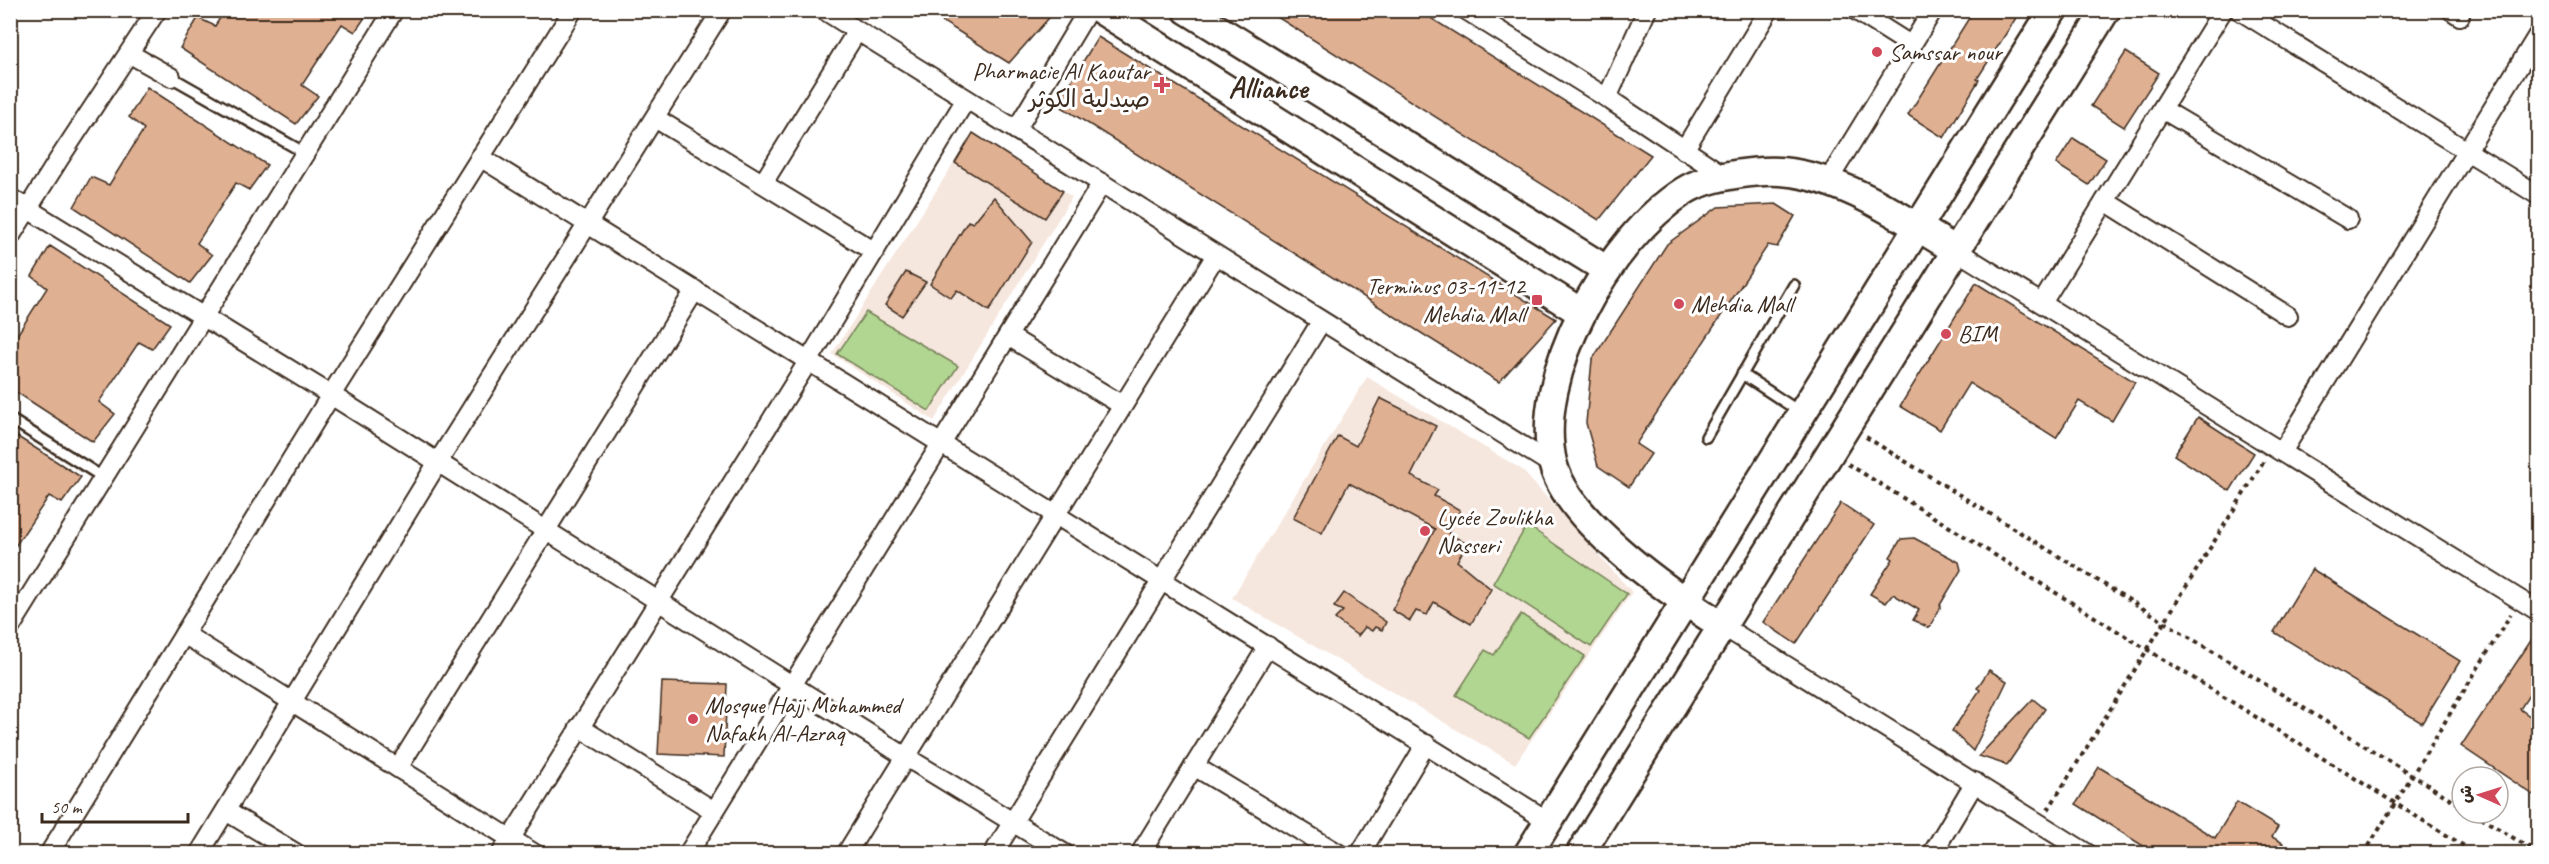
<svg xmlns="http://www.w3.org/2000/svg" width="2549" height="864" viewBox="0 0 2549 864" font-family="Caveat,'Playpen Sans Arabic',sans-serif">
  <rect width="100%" height="100%" fill="#fff"/>
  <filter id="ink" filterUnits="userSpaceOnUse"><feTurbulence type="fractalNoise" baseFrequency=".0167" numOctaves="2"/><feDisplacementMap in="SourceGraphic" scale="12" xChannelSelector="R" yChannelSelector="G"/><feConvolveMatrix kernelMatrix="1 2 1 2 8 2 1 2 1" color-interpolation-filters="sRGB"/></filter>
  <g filter="url(#ink)">
    <!-- built -->
    <g fill="#f6e7de">
      <path d="M973 133 1072 197 934 421 832 354Z"/>
      <path d="M1367 377 1521 469 1632 592 1515 764 1232 598Z"/>
    </g>
    <!-- green -->
    <g fill="#b1d691" stroke="#768058" stroke-width="1.5">
      <path d="M866 312 958 366 929 411 837 354Z"/>
      <path d="M1527 525 1627 594 1591 647 1493 583Z"/>
      <path d="M1521 614 1585 656 1529 738 1456 695 1485 650 1494 655Z"/>
    </g>
    <!-- building -->
    <g fill="#e0b092" stroke="#3b2a1e" stroke-width="1.5">
      <path d="M225 10H370L355 32 342 24 302 85 318 96 296 124 180 48 198 18 215 26Z"/>
      <path d="M924 10H1056L1009 63Z"/>
      <path d="M1266 10H1418L1651 155 1599 220Z"/>
      <path d="M1974 10H2021L1977 79 1979 80 1944 138 1908 115Z"/>
      <path d="M1098 37 1556 319 1499 382 1057 104Z"/>
      <path d="M2126 52 2159 73 2124 127 2091 106Z"/>
      <path d="M147 87 267 165 249 190 236 183 197 243 212 255 190 283 74 207 91 177 109 185 144 129 129 117Z"/>
      <path d="M973 133 1063 191 1045 218 955 163Z"/>
      <path d="M2073 138 2106 159 2089 185 2056 164Z"/>
      <path d="M994 197 1032 242 989 311 957 290 951 298 930 284 968 221 973 223Z"/>
      <path d="M1776 204 1795 216 1777 247 1768 245 1636 444 1651 454 1629 487 1598 466 1586 423 1592 360 1667 244 1718 207Z"/>
      <path d="M50 246 170 324 152 349 139 342 99 402 115 414 93 442 10 388V346L47 288 32 276Z"/>
      <path d="M906 272 926 282 902 316 885 305Z"/>
      <path d="M1976 283 2135 382 2112 421 2079 401 2056 438 1969 383 1940 430 1900 406Z"/>
      <path d="M1380 398 1436 426 1411 476 1438 490 1434 496 1460 510 1448 533 1467 544 1457 561 1491 589 1471 624 1434 602 1427 615 1416 611 1410 621 1392 610 1435 529 1349 483 1322 533 1293 518 1338 436 1356 446Z"/>
      <path d="M2198 417 2254 453 2230 491 2174 455Z"/>
      <path d="M10 432 81 477 62 503 49 496 10 554Z"/>
      <path d="M1841 503 1874 525 1796 644 1763 622Z"/>
      <path d="M1914 538 1959 562 1961 570 1940 605 1941 606 1929 628 1913 620 1919 610 1893 594 1886 603 1870 594 1893 559 1890 557 1901 539Z"/>
      <path d="M2312 569 2460 661 2422 723 2274 632Z"/>
      <path d="M1344 593 1386 622 1382 630 1375 627 1372 631 1365 627 1358 636 1335 619 1343 611 1334 607Z"/>
      <path d="M2538 630V681L2520 709 2538 722V798L2461 746Z"/>
      <path d="M1989 670 2007 681 1973 751 1952 731 1980 690 1977 688Z"/>
      <path d="M662 682 727 684 724 757 658 754Z"/>
      <path d="M2033 699 2045 709 2007 765 1979 756Z"/>
      <path d="M2099 767 2215 838 2237 802 2278 827 2272 837 2283 843 2276 854H2156L2076 804Z"/>
    </g>
    <g fill="none" stroke-linecap="round" stroke-linejoin="round">
      <!-- lane casing -->
      <g stroke="#3b2a1e" stroke-width="14">
        <g id="lane">
          <path d="M171 77 305 153"/>
          <path d="M1742 374 1800 412"/>
          <path d="M10 419 104 478"/>
          <path d="M1706 437 1794 285"/>
        </g>
      </g>
      <!-- street casing -->
      <g stroke="#3b2a1e" stroke-width="22">
        <g id="street">
          <path d="M824 10 1553 465"/>
          <path d="M1466 10 1607 98 1723 175"/>
          <path d="M1855 10 1912 46"/>
          <path d="M2239 10 2538 195"/>
          <path d="M2451 10 2460 16"/>
          <path d="M130 54 171 77"/>
          <path d="M1607 98 1647 10"/>
          <path d="M2162 109 2348 219"/>
          <path d="M655 118 875 252"/>
          <path d="M1016 130 1088 10"/>
          <path d="M1684 150 1769 10"/>
          <path d="M480 157 1548 821"/>
          <path d="M1828 181 1933 10"/>
          <path d="M763 183 857 31"/>
          <path d="M10 198 331 395 906 757 1065 854"/>
          <path d="M2105 201 2288 316"/>
          <path d="M10 237 59 159 157 10"/>
          <path d="M1957 251 2538 611"/>
          <path d="M2042 303 2223 10"/>
          <path d="M1008 336 1122 405"/>
          <path d="M2282 452 2538 35"/>
          <path d="M1721 625 2088 854"/>
          <path d="M10 628 394 10"/>
          <path d="M184 634 535 854"/>
          <path d="M579 727 714 811"/>
          <path d="M1194 766 1339 854"/>
          <path d="M398 768 695 290"/>
          <path d="M226 811 297 854"/>
          <path d="M49 854 331 395 573 10"/>
          <path d="M199 854 438 462 722 10"/>
          <path d="M501 854 809 360 966 99"/>
          <path d="M688 854 1102 183"/>
          <path d="M846 854 1216 255"/>
          <path d="M993 854 1321 322"/>
          <path d="M1140 854 1268 646"/>
          <path d="M1360 854 1426 744"/>
          <path d="M1932 854 1975 782"/>
        </g>
      </g>
      <!-- secondary casing -->
      <g stroke="#3b2a1e" stroke-width="32">
        <g id="secondary">
          <path d="M1101 10 1582 313"/>
          <path d="M1187 10 1607 270"/>
          <path d="M1721 625C1672 594 1568 523 1553 464 1531 376 1610 238 1684 191 1709 175 1765 168 1794 173 1853 183 1907 221 1957 251"/>
          <path d="M1528 854 2053 10"/>
          <path d="M1580 854 2106 10"/>
        </g>
      </g>
      <!-- path -->
      <g stroke="#3b2a1e" stroke-width="4" stroke-dasharray="4.5 4.5" stroke-linecap="butt">
        <path d="M1866 437 2462 806"/>
        <path d="M1848 464 2477 854"/>
        <path d="M2048 810 2264 461"/>
        <path d="M2473 813 2538 853"/>
        <path d="M2364 854 2511 614"/>
      </g>
      <!-- lane -->
      <use href="#lane" stroke="#fff" stroke-width="9"/>
      <!-- street -->
      <use href="#street" stroke="#fff" stroke-width="18"/>
      <!-- secondary -->
      <use href="#secondary" stroke="#fff" stroke-width="27"/>
    </g>
  </g>
  <!-- markers -->
  <g fill="#d1495b" stroke="#fff" stroke-width="2">
    <circle cx="1877" cy="52" r="6"/>
    <path d="M1159 76h6v6h6v6h-6v6h-6v-6h-6v-6h6z"/>
    <rect x="1531" y="294" width="12" height="12" rx="3"/>
    <circle cx="1679" cy="304" r="6"/>
    <circle cx="1946" cy="334" r="6"/>
    <circle cx="1425" cy="531" r="6"/>
    <circle cx="693" cy="719" r="6"/>
  </g>
  <g text-anchor="middle" dominant-baseline="central" stroke-width="6" stroke-linejoin="round" paint-order="stroke">
    <!-- poi labels -->
    <g font-size="24" fill="#3b2a1e" stroke="#fff" text-anchor="start">
      <text x="1889" y="52">Samssar nour</text>
      <text x="1150" y="71" text-anchor="end">Pharmacie Al Kaoutar<tspan x="1150" dy="28">صيدلية الكوثر</tspan></text>
      <text x="1525" y="286" text-anchor="end">Terminus 03-11-12<tspan x="1525" dy="28">Mehdia Mall</tspan></text>
      <text x="1691" y="304">Mehdia Mall</text>
      <text x="1958" y="334">BIM</text>
      <text x="1437" y="517">Lycée Zoulikha<tspan x="1437" dy="28">Nasseri</tspan></text>
      <text x="705" y="705">Mosque Hajj Mohammed<tspan x="705" dy="28">Nafakh Al-Azraq</tspan></text>
    </g>
    <!-- district labels -->
    <g font-size="30" font-weight="bold" fill="#3b2a1e" stroke="#fff">
      <text x="1268" y="88">Alliance</text>
    </g>
  </g>
  <!-- margin -->
  <rect width="2549" height="864" fill="none" stroke="#fff" stroke-width="36"/>
  <rect x="18" y="18" width="2513" height="828" fill="none" stroke="#3b2a1e" stroke-width="2" filter="url(#ink)"/>
  <!-- north arrow -->
  <g transform="translate(2480 795) rotate(273)"><circle r="28" fill="#ffffff" stroke="#b1aaa5" stroke-width="1.5"/>
  <path d="M0-4.5L10 22L0 15L-10 22Z" fill="#d1495b"/>
  <text y="-9" font-size="16" font-weight="bold" text-anchor="middle" fill="#3b2a1e">ش</text>
  </g>
  <!-- scale -->
  <path d="M42 813v9h146v-9" fill="none" stroke="#3b2a1e" stroke-width="3"/>
  <text x="51" y="813" font-size="18" fill="#3b2a1e" stroke="#ffffff" stroke-width="4.5" paint-order="stroke">50 m</text>
</svg>
